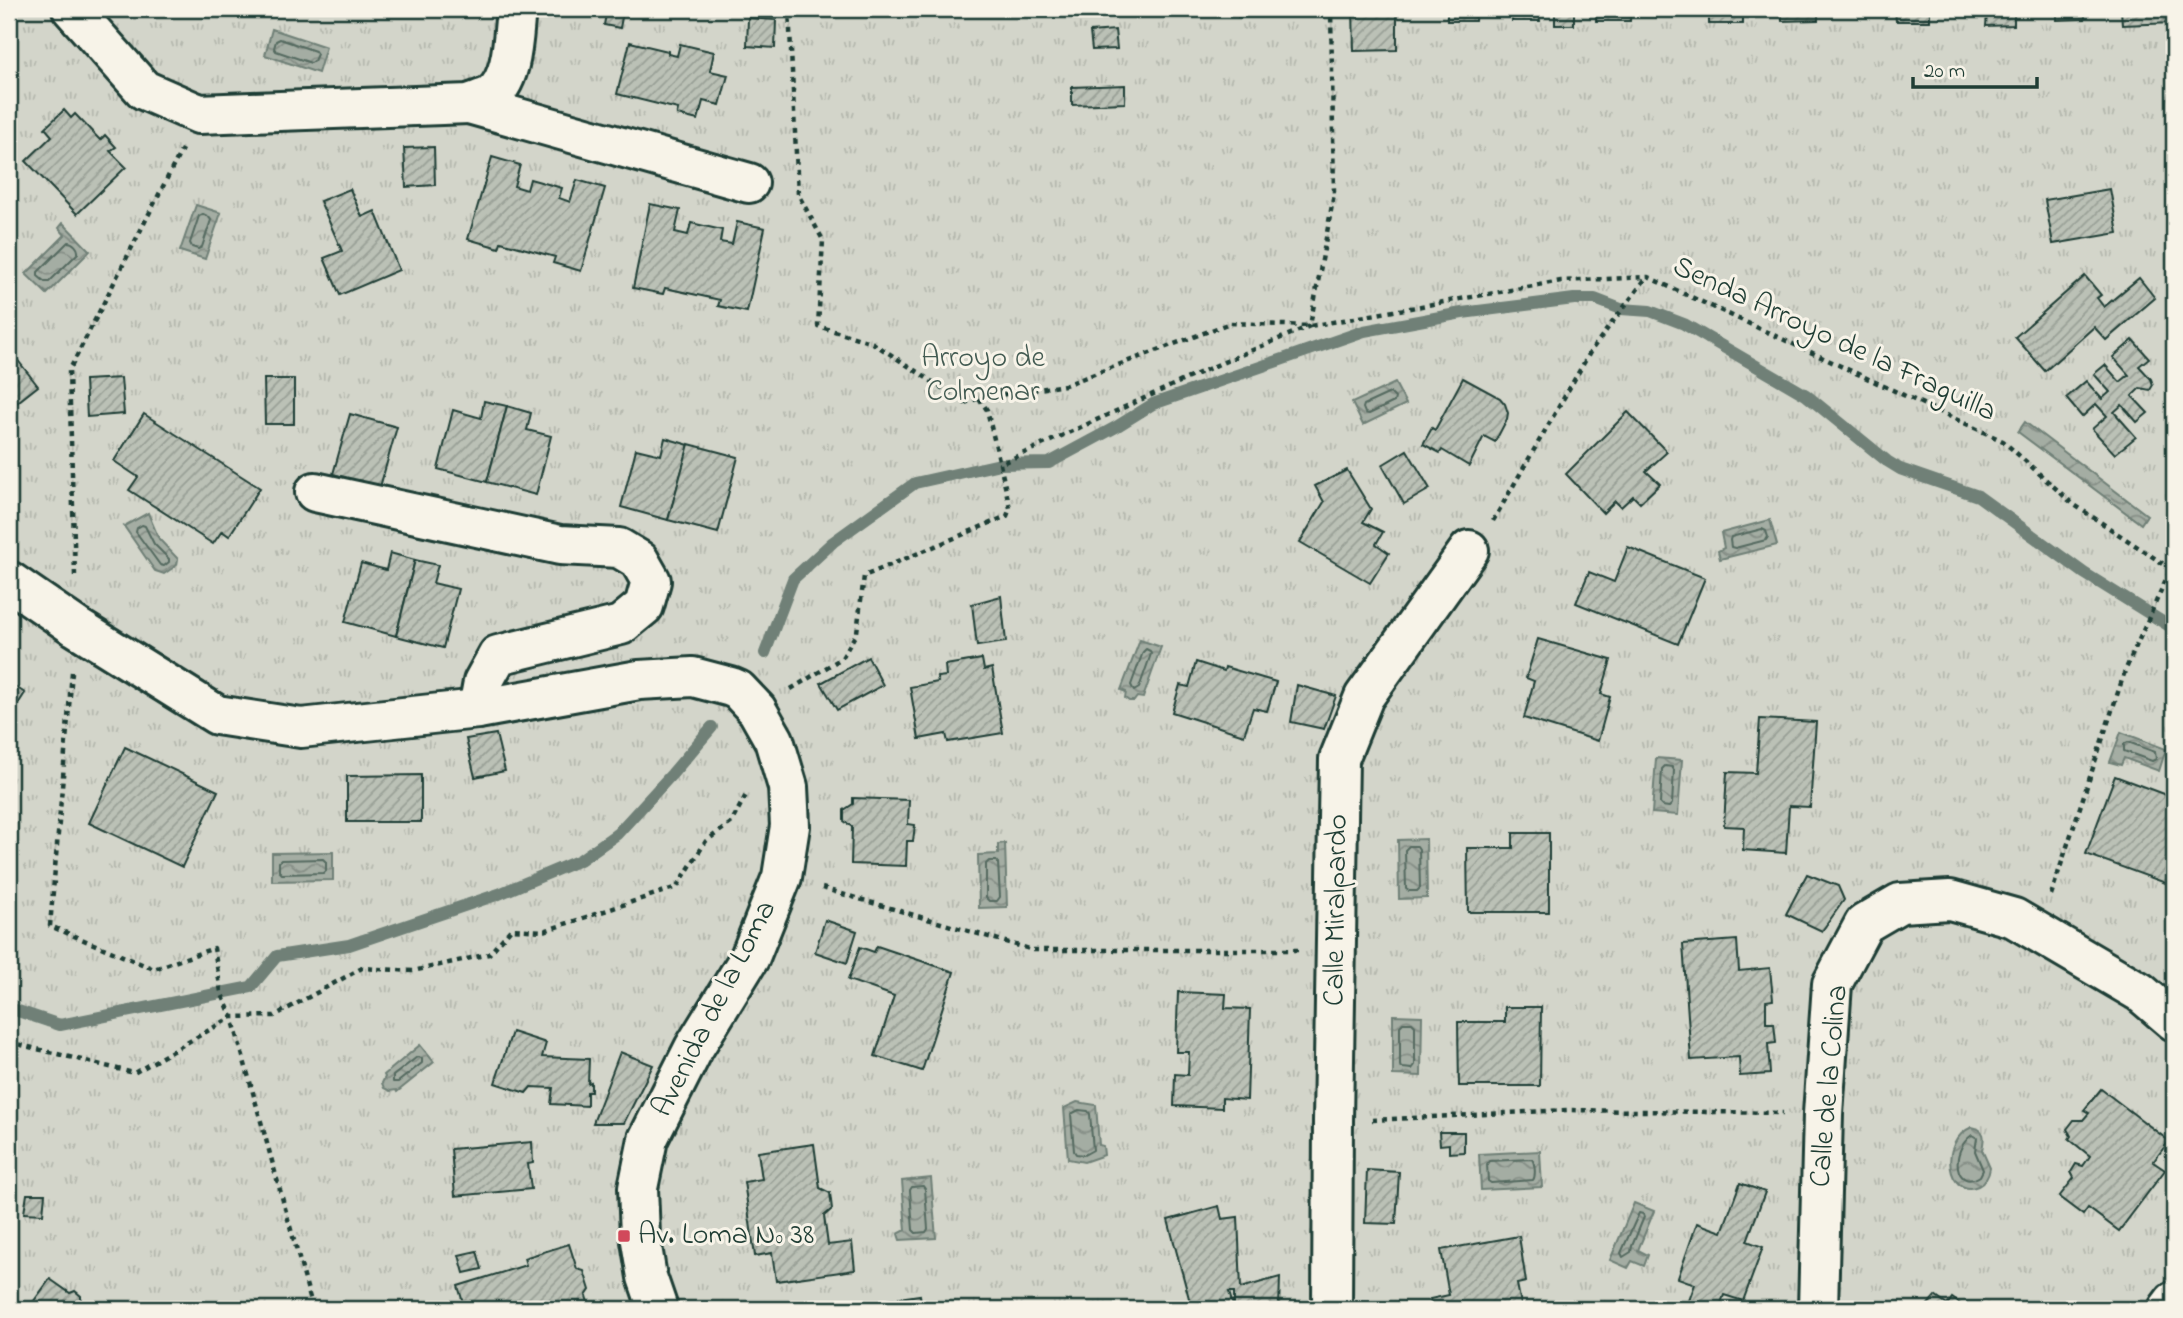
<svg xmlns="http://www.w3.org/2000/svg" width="2183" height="1318" viewBox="0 0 2183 1318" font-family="'Indie Flower',sans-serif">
  <defs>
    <pattern id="grass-tufts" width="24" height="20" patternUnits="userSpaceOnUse" patternTransform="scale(1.75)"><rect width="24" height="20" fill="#d3d5ca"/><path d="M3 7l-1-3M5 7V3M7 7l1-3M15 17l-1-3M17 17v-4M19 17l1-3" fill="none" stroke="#b5b8ae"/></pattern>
    <pattern id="water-waves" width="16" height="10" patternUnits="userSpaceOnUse" patternTransform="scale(1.75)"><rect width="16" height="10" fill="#a4ada3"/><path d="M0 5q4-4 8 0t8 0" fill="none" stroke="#858e86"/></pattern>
    <pattern id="building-hatch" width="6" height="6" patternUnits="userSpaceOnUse" patternTransform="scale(1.75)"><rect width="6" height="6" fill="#bbc1b6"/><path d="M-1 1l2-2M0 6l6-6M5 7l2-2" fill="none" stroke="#979e95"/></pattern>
  </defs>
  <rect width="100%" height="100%" fill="#f7f3e8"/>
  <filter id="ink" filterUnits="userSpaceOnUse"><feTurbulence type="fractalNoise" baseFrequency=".0143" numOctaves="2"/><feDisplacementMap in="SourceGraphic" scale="14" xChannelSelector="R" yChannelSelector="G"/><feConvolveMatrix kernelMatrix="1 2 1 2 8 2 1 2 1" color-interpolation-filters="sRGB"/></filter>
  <g filter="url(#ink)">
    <!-- grass -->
    <rect fill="url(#grass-tufts)" stroke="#79897f" stroke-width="2" x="9" y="9" width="2165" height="1300"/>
    <!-- water -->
    <g fill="url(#water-waves)" stroke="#6f8077" stroke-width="2">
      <path d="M272 29 326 47 318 73 265 55Z"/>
      <path d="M196 205 221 213 205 259 180 251Z"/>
      <path d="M63 223 90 251 47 294 26 274 65 235 59 228Z"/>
      <path d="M1395 383 1406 404 1363 425 1352 403Z"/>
      <path d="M2025 422 2147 515 2141 524 2018 432Z"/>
      <path d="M148 513 159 539 178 559 177 565 164 574 155 571 124 526Z"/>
      <path d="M1770 520 1777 545 1720 559 1718 551 1724 548 1721 533Z"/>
      <path d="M1140 640 1161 647 1143 698 1137 697 1134 701H1129L1125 698 1126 692 1121 690Z"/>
      <path d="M2121 732 2166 749 2159 771 2124 758 2121 765 2110 762Z"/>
      <path d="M1656 758 1682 760 1678 815 1652 813Z"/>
      <path d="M1426 839 1427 898 1399 899 1398 840Z"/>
      <path d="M1005 843 1007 907 979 908 978 855 998 854V844Z"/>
      <path d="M333 852V880L272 881V853Z"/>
      <path d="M1393 1015 1422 1016 1421 1076 1393 1075Z"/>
      <path d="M420 1045 434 1062 397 1092 396 1090 390 1091 384 1088 382 1083 385 1077 384 1075Z"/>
      <path d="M1077 1102 1096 1105 1099 1145 1103 1146 1104 1155 1084 1162 1068 1159 1064 1108Z"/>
      <path d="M1972 1127C1987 1130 1984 1139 1982 1150L1990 1168C1989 1176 1986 1182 1978 1186 1948 1199 1937 1142 1972 1127Z"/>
      <path d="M1540 1151 1542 1187 1481 1190 1479 1154Z"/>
      <path d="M931 1178 936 1238 900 1240 898 1234 906 1230 902 1181Z"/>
      <path d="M1634 1203 1654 1211 1638 1250 1648 1255 1644 1266 1632 1261 1628 1268 1610 1260Z"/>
    </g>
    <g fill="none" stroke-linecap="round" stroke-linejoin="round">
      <!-- shore -->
      <g stroke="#546a60" stroke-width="2">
        <path d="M280 39 315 51 317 54 314 61 311 63 276 51 274 48 276 41Z"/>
        <path d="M203 214 209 217 211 220 202 247 198 249 192 247 190 243 199 216Z"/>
        <path d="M68 242C73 242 79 248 78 253L49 282H45L38 276V272Z"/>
        <path d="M1390 393 1395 398 1394 402 1369 414 1365 413 1363 408 1364 405Z"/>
        <path d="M142 525 145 526 154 544 169 559V562L164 566 160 565 136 532 137 528Z"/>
        <path d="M1762 529 1766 531 1768 537 1766 540 1735 548 1731 547 1730 540 1731 537Z"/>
        <path d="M1146 649 1150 651 1151 654 1139 688 1134 691 1131 685 1143 652Z"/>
        <path d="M2128 742 2155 752 2156 759 2152 761 2124 751V744Z"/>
        <path d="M1665 766 1672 767 1674 770 1672 804 1669 807 1662 806 1660 804 1662 769Z"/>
        <path d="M1409 846H1417L1419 849 1420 888 1417 891H1409L1406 889 1405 850Z"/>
        <path d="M323 859 326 862V871L324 873 282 874 279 871V862L281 860Z"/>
        <path d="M989 861H996L998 863 1000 897 997 901H989L986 898V864Z"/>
        <path d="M1403 1023H1412L1415 1026V1065L1412 1069 1403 1068 1400 1066V1026Z"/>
        <path d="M417 1057 422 1058V1063L398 1082H393V1076Z"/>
        <path d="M1079 1110 1088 1111 1090 1114 1093 1150 1084 1155 1076 1154 1074 1151 1071 1114Z"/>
        <path d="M1972 1135 1977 1138 1975 1151 1983 1170 1980 1176C1955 1192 1949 1151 1972 1135Z"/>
        <path d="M1532 1159C1535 1164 1536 1176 1533 1180L1491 1183 1488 1181 1487 1164 1489 1161Z"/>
        <path d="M923 1186 925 1189 928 1229 926 1232 916 1233 913 1230 910 1190 912 1187Z"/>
        <path d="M1639 1213 1643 1214 1644 1217 1632 1246 1631 1252 1623 1257 1621 1253Z"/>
      </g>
      <!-- stream -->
      <g stroke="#6f8077" stroke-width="12">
        <path d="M765 653 793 579 833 542 915 483 1000 464 1049 463 1116 427 1153 404 1364 331 1462 313 1574 299H1595L1621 309 1650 311 1684 324 1806 395 1887 461 1900 469 1978 496 2084 573 2174 629"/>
        <path d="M9 1008 60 1025 251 987 277 956 349 945 499 894 580 860 617 834 672 774 712 727"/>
      </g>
    </g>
    <!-- building -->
    <g fill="url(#building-hatch)" stroke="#1f3d34" stroke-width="2">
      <path d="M607 9 623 12 620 28 604 25Z"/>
      <path d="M1238 9H1273L1272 16 1238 17Z"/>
      <path d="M1353 9H1413V11H1397V50L1354 51Z"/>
      <path d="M1432 9H1476L1475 21H1447V11H1432Z"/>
      <path d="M1512 9H1574V25H1555V11H1539L1540 21H1512Z"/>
      <path d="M1596 9H1652L1631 10 1630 21H1596Z"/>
      <path d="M1686 9H1743V24H1709V13H1687Z"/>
      <path d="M1782 9H1837V11H1818V20L1782 21Z"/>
      <path d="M1874 9H1930V21H1896L1895 11H1874Z"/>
      <path d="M1969 9H2014V25L1986 26 1987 14 1969 15Z"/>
      <path d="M2057 9H2119H2085V19L2057 20Z"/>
      <path d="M2121 9H2174V23L2122 25Z"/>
      <path d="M748 18 776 20 775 48 747 46Z"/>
      <path d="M1115 30 1117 49 1092 50 1090 32Z"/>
      <path d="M630 42 668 51V54L677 56 680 44 714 52 710 71 728 75 720 105 703 101 698 120 677 115 678 109 617 94Z"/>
      <path d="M1125 85V103L1072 105V87Z"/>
      <path d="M64 110 71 118 75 114 100 140 105 135 116 147 110 151 126 167 77 214 26 161 52 136 45 128Z"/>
      <path d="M434 147 435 185 406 187 404 148Z"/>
      <path d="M492 157 520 165 514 186 527 190 530 179 562 188 559 198 570 202 577 180 605 188 581 271 553 263 555 257 501 242 499 248 468 239Z"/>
      <path d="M350 189 362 217 375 211 399 270 340 295 324 258 342 251 320 201Z"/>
      <path d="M2110 189 2118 233 2053 244 2045 200Z"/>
      <path d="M650 204 680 210 675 232 688 235 691 223 722 230 720 242 732 244 737 222 765 228 747 312 718 306 720 300 665 288 663 294 633 288Z"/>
      <path d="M2085 276 2101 295 2097 298 2104 307 2139 278 2155 298 2106 340 2094 327 2045 371 2015 337Z"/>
      <path d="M2133 340 2149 358 2139 366 2151 379 2153 385 2150 390 2140 388 2132 396 2148 413 2137 422 2122 405 2114 412 2136 437 2115 454 2092 429 2107 416 2096 404 2082 417 2066 398 2086 381 2102 399 2110 392 2094 374 2105 365 2120 382 2129 375 2113 357Z"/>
      <path d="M9 349 38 386 9 409Z"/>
      <path d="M121 378 124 414 87 417 85 380Z"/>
      <path d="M1463 378 1500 398 1505 404 1508 413 1507 419 1495 442 1484 436 1469 466 1442 450 1440 453 1423 444 1432 428 1435 430Z"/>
      <path d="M264 379H294V424H265Z"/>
      <path d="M484 401 507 406 487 482 438 469 453 410 481 418Z"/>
      <path d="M507 406 531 413 527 430 551 436 536 495 487 482Z"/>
      <path d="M1628 412 1667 452 1646 471 1660 484 1640 503 1633 496 1621 507 1615 501 1603 513 1566 474Z"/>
      <path d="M144 414 260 488 229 536 222 531 213 544 129 490 138 477 114 461Z"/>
      <path d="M350 414 397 427 380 487 333 474Z"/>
      <path d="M665 438 689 445 668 520 621 507 636 449 661 455Z"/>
      <path d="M689 444 738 457 718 533 668 520Z"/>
      <path d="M1407 450 1430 489 1404 504 1382 465Z"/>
      <path d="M1347 470 1371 509 1363 522 1383 532 1376 544 1389 553 1370 583 1300 542 1324 502 1315 486Z"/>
      <path d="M1628 547 1705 578 1678 644 1576 603 1589 572 1614 582Z"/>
      <path d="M390 553 415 560 396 636 345 622 361 563 386 570Z"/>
      <path d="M415 560 438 565 433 583 458 589 443 648 396 636Z"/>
      <path d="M1001 596 1006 642 977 646 972 604Z"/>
      <path d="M1538 639 1611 660 1601 694 1610 697 1598 741 1524 718 1534 681 1526 678Z"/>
      <path d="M868 657 883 685 837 710 821 683Z"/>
      <path d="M982 659 984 670 992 668 1003 733 948 742 946 734 919 739 910 687 938 682 937 677 946 676 945 665Z"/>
      <path d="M1196 662 1224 671 1225 667 1276 682 1267 711 1253 708 1244 735 1172 712 1180 685 1189 687Z"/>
      <path d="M9 683 25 693 9 718Z"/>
      <path d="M1297 685 1336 696 1324 729 1291 722Z"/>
      <path d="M1760 719 1816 722 1810 807 1789 806 1786 853 1743 850 1744 827 1724 826 1727 772 1756 773Z"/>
      <path d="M496 734 505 771 475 777 466 739Z"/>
      <path d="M125 747 218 791 182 867 89 823Z"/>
      <path d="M421 775V822H347V776Z"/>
      <path d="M2115 776 2174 798V877L2171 885 2086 854Z"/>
      <path d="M853 798 909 800 908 824 915 825 913 841H907L906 866 851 864 852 827 844 821V810L853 804Z"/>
      <path d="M1513 833H1549V912H1468L1467 848H1513Z"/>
      <path d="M1807 874 1838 886 1844 900 1822 931 1786 914Z"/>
      <path d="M825 920 857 931 847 963 815 952Z"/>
      <path d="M1737 940 1739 971 1770 968 1773 1000 1766 1001V1023H1774L1776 1043 1768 1044 1770 1074 1740 1076 1739 1057 1691 1060 1683 944Z"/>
      <path d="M877 946 954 972 922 1071 875 1056 894 996 848 980 860 947 874 952Z"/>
      <path d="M1178 992 1226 994 1225 1008 1250 1009 1247 1100 1222 1098V1108L1174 1106 1175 1074 1188 1075 1189 1052H1176Z"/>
      <path d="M1505 1007H1541L1540 1086H1459L1458 1022H1505Z"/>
      <path d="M512 1032 546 1043 542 1057 589 1059 588 1083 591 1082V1092H587V1106L551 1104 553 1088 531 1087 526 1093 495 1083Z"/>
      <path d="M620 1052 653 1065 624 1123H593Z"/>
      <path d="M2101 1089 2169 1141 2153 1162 2165 1170 2119 1231 2088 1208 2083 1215 2059 1197 2074 1178 2071 1172 2076 1164 2083 1166 2090 1156 2069 1139 2071 1136 2067 1129 2074 1120H2083L2089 1113 2084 1110Z"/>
      <path d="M1439 1132H1464V1152L1449 1153V1144L1440 1145Z"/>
      <path d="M532 1142 533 1163 528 1164 531 1189 455 1196 451 1149Z"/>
      <path d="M814 1144 820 1188 830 1193 832 1209 824 1216 828 1245 852 1242 855 1270 776 1281 772 1253 755 1256 744 1182 762 1179 758 1152Z"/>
      <path d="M1367 1170 1399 1172 1396 1224 1365 1223Z"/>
      <path d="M1740 1183 1765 1192 1747 1241 1763 1247 1743 1301 1724 1295 1719 1309H1686L1695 1284 1678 1278 1697 1223 1722 1232Z"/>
      <path d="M27 1194H45L43 1214 24 1213Z"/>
      <path d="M1219 1206 1222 1219 1238 1217 1241 1288 1280 1277 1279 1309H1234V1292H1229L1234 1309H1163L1190 1302 1168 1220Z"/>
      <path d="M1519 1236 1526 1282 1517 1284 1522 1309H1432L1430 1299 1449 1295 1441 1250Z"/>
      <path d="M569 1244 577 1269 584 1271 590 1290 586 1296 590 1309H465L458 1286 526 1265 524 1258Z"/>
      <path d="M477 1251 482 1269 464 1273 459 1255Z"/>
      <path d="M50 1279 70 1293 75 1291 81 1296V1301L86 1305 83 1309H28Z"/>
      <path d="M920 1295 922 1309H879L878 1301Z"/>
      <path d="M1935 1296 1947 1305 1952 1298 1967 1309H1924Z"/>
    </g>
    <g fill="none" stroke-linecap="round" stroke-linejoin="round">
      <!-- minor casing -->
      <g stroke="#1f3d34" stroke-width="44">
        <g id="minor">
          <path d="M72 9 144 90 199 114 469 104C476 101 484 99 490 96 514 81 513 33 516 9"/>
          <path d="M469 104 749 183"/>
          <path d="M315 492 560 545 619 548 639 560 651 581 644 606 621 625 498 655 483 682 478 709"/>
          <path d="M9 581 76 627 217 715 301 728 478 709 639 680 693 677 731 687 738 690 757 710 774 740 788 787 790 826 782 877 750 957 694 1048 648 1139 638 1188 640 1235 647 1277 658 1309"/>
          <path d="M1332 1309 1333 1121 1339 759 1364 697 1469 550"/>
          <path d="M1818 1309 1823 1114 1832 984 1864 924 1900 903 1950 900 2014 918 2140 992 2174 1021"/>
          <path d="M2168 1309 2174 1301"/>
        </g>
      </g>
      <!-- path -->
      <g stroke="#1f3d34" stroke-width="4.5" stroke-dasharray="5 5" stroke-linecap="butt">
        <path d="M789 9 798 194 823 240 818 326 873 343 965 403 979 398 1065 385 1230 323 1310 326 1561 281 1648 277 2003 441 2073 504 2174 571"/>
        <path d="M979 398 987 410 1000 464"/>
        <path d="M1493 521 1592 349 1647 277"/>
        <path d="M75 576 69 371 182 149"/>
        <path d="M72 672 50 926 154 969 214 948 221 992 232 1017 313 1309"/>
        <path d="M791 689 842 658 857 632 864 576 1007 516 1010 508 1000 464 1219 364 1310 326 1334 194 1331 9"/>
        <path d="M822 888 1033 950H1298"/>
        <path d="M2051 895 2125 671 2171 568 2168 494 2174 467"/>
        <path d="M9 1042 134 1073 232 1017 274 1016 362 968 413 971 489 954 511 929 544 931 677 887 706 841 731 823 747 793"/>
        <path d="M1372 1120 1567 1110 1783 1113"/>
      </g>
      <!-- minor -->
      <use href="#minor" stroke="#f7f3e8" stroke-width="38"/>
    </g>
  </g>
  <!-- markers -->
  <rect fill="#d1495b" stroke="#f7f3e8" stroke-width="2.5" x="617" y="1229" width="14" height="14" rx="3.5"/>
  <g text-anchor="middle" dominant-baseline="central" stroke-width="6" stroke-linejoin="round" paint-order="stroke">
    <!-- street labels -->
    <g font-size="30" fill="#1f3d34" stroke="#f7f3e8">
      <text transform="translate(1834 340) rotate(25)">Senda Arroyo de la Fraguilla</text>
      <text transform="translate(1337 910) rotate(-89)">Calle Miralpardo</text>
      <text transform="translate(715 1009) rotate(-63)">Avenida de la Loma</text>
      <text transform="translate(1830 1086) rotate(-85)">Calle de la Colina</text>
    </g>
    <!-- park labels -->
    <g font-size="30" fill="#435b52" stroke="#f7f3e8">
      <text x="983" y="359">Arroyo de<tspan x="983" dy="34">Colmenar</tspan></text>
    </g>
    <!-- poi labels -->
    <g font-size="30" fill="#1f3d34" stroke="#f7f3e8" text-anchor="start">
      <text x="638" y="1236">Av. Loma Nº 38</text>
    </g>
  </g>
  <!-- margin -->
  <rect width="2183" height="1318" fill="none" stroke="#f7f3e8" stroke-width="35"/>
  <rect x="18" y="18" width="2148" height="1283" fill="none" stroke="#1f3d34" stroke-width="2.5" filter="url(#ink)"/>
  <!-- scale -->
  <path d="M1913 77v10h124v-10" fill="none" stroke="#1f3d34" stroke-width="3.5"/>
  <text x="1924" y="77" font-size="21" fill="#1f3d34" stroke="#f7f3e8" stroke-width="5" paint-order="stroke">20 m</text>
</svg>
